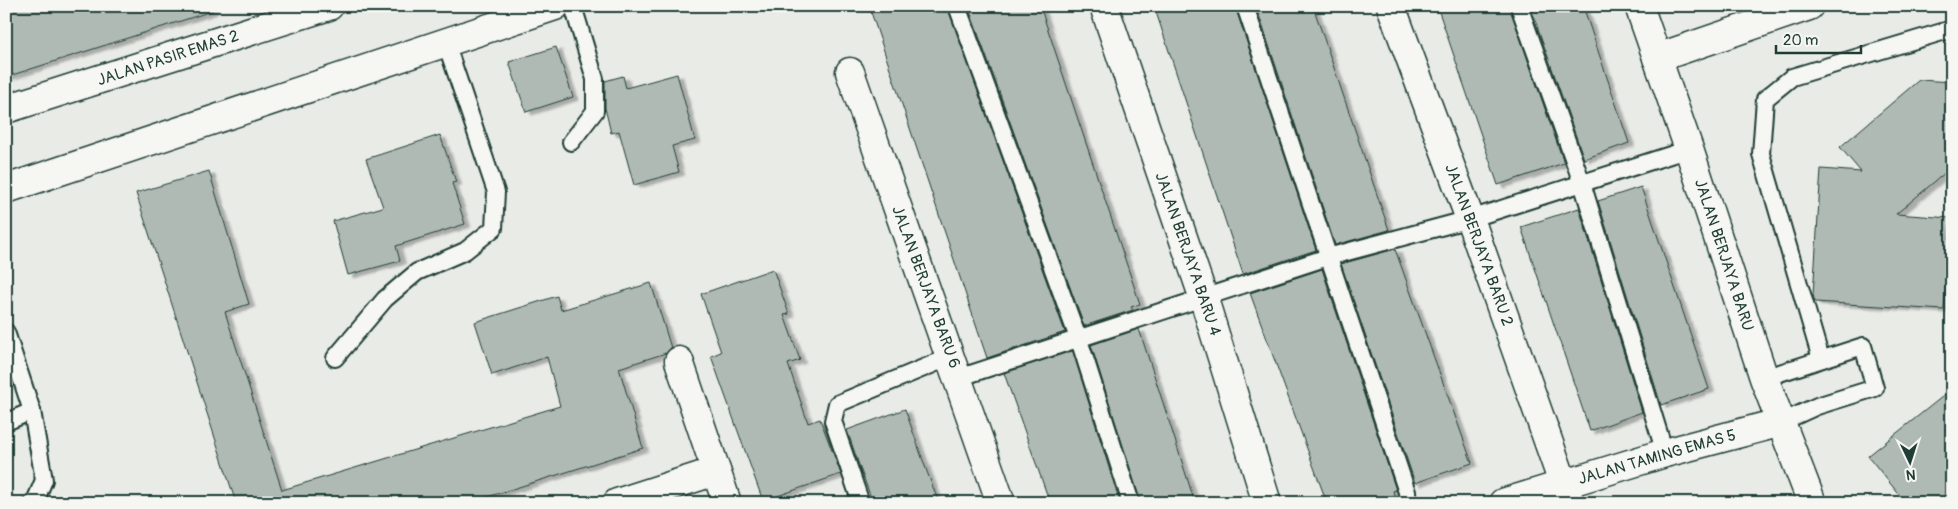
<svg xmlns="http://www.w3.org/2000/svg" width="1958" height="509" viewBox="0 0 1958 509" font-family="Pangolin,sans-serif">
  <defs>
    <filter id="shadow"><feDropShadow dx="5.5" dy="3" stdDeviation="1" flood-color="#0004"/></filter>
  </defs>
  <rect width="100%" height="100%" fill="#e9ebe7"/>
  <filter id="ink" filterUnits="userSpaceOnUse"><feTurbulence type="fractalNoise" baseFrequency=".02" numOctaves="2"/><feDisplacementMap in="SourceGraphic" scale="10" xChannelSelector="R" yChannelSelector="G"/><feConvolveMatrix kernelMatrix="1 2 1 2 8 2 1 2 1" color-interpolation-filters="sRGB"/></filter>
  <g filter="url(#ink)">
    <!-- building -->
    <g fill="#b0bab5" stroke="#1f3d34" filter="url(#shadow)">
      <path d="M6 6H212V11L6 77Z"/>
      <path d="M869 6H947L1065 332 987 358Z"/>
      <path d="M968 6H1040L1140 304 1131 307 1133 310 1084 326Z"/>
      <path d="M1154 6H1235L1316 250 1243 274Z"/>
      <path d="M1256 6H1313L1389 230 1335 245Z"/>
      <path d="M1437 6H1509L1564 163 1498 185Z"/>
      <path d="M1530 6H1583L1629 143 1584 159Z"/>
      <path d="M556 47 573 97 526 112 509 62Z"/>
      <path d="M677 74 695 140 672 146 679 172 634 185 619 131 611 133 605 108V81L623 76 626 88Z"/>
      <path d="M1919 80 1952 82V167L1896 214 1950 218 1944 310 1815 302 1813 295 1821 169 1861 172 1840 147Z"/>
      <path d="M440 135 456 182 452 183 465 224 396 246 400 261 348 275 333 221 383 207 366 159Z"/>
      <path d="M209 171 249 304 225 312 282 490 560 406 547 357 492 375 475 322 557 296 561 310 651 283 671 348 666 353 619 368 643 448 468 503H236L136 193Z"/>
      <path d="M1641 187 1709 389 1661 405 1598 201Z"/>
      <path d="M1579 208 1642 412 1590 431 1521 227Z"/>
      <path d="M1395 249 1472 463 1415 483 1341 264Z"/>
      <path d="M773 269 789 314 784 315 800 360 788 364 808 423 820 419 841 474 763 501 711 356 721 352 701 294Z"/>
      <path d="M1322 269 1396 490 1393 491 1397 503H1327L1250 293Z"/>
      <path d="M1139 329 1168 418 1195 503H1141L1091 345Z"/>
      <path d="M1072 351 1073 352 1120 503H1050L1004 373Z"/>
      <path d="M1952 389V503H1906L1868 456Z"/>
      <path d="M905 409 926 469 939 503H873L860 468 847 430Z"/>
    </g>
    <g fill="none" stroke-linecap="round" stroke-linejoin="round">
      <!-- service casing -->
      <g stroke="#1f3d34" stroke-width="20">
        <g id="service">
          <path d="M957 6 1082 349 1131 503"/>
          <path d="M1245 6 1407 492 1408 503"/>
          <path d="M1519 6 1582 183 1665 453"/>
          <path d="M571 142 595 111V79L573 6"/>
          <path d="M6 332 32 411 44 480 36 499 32 503"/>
          <path d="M335 358 385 299 417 272 465 251 494 228 496 192 446 43"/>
          <path d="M1821 359 1761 154 1765 99 1792 77 1952 29"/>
          <path d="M958 378 1328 257 1470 219 1689 149"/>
          <path d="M1764 378 1863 346 1875 388 1817 406 1782 422"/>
          <path d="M6 422 32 411"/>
          <path d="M861 503 833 421 837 404 950 357"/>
        </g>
      </g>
      <!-- minor casing -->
      <g stroke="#1f3d34" stroke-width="31">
        <g id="minor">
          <path d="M1104 6 1204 299 1267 503"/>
          <path d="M1391 6 1470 219 1570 503"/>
          <path d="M1639 6 1689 149 1764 378 1812 503"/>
          <path d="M1657 58 1809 6"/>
          <path d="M850 72 1001 503"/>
          <path d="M6 109 329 6"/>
          <path d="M6 189 555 6"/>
          <path d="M679 361 727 503"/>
          <path d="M617 503 716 471"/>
          <path d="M1503 503 1665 453 1782 422"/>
        </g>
      </g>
      <!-- service -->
      <use href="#service" stroke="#f6f6f2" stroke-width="16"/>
      <!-- minor -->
      <use href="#minor" stroke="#f6f6f2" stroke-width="28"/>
    </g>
  </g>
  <g text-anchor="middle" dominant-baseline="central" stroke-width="4.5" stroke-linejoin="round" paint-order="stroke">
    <!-- street labels -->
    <g font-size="16" fill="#1f3d34" stroke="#f6f6f2">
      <text transform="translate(168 58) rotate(-18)">JALAN PASIR EMAS 2</text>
      <text transform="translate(1479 245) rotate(70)">JALAN BERJAYA BARU 2</text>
      <text transform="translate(1188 254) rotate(71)">JALAN BERJAYA BARU 4</text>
      <text transform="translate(1724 255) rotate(72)">JALAN BERJAYA BARU</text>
      <text transform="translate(926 287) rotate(70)">JALAN BERJAYA BARU 6</text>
      <text transform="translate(1657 457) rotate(-16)">JALAN TAMING EMAS 5</text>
    </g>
  </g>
  <!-- margin -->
  <rect width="1958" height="509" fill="none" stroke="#f6f6f2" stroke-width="25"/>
  <rect x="12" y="12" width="1933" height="484" fill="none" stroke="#1f3d34" stroke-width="2" filter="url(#ink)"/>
  <!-- north arrow -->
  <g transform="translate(1910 462) rotate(176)" stroke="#f6f6f2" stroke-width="4" paint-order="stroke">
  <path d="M0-4L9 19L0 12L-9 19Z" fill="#1f3d34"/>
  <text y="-8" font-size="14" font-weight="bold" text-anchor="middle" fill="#1f3d34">N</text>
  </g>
  <!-- scale -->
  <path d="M1776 45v8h85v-8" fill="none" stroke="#1f3d34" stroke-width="2.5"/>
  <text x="1783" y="45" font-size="15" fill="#1f3d34" stroke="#f6f6f2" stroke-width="4" paint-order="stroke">20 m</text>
</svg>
